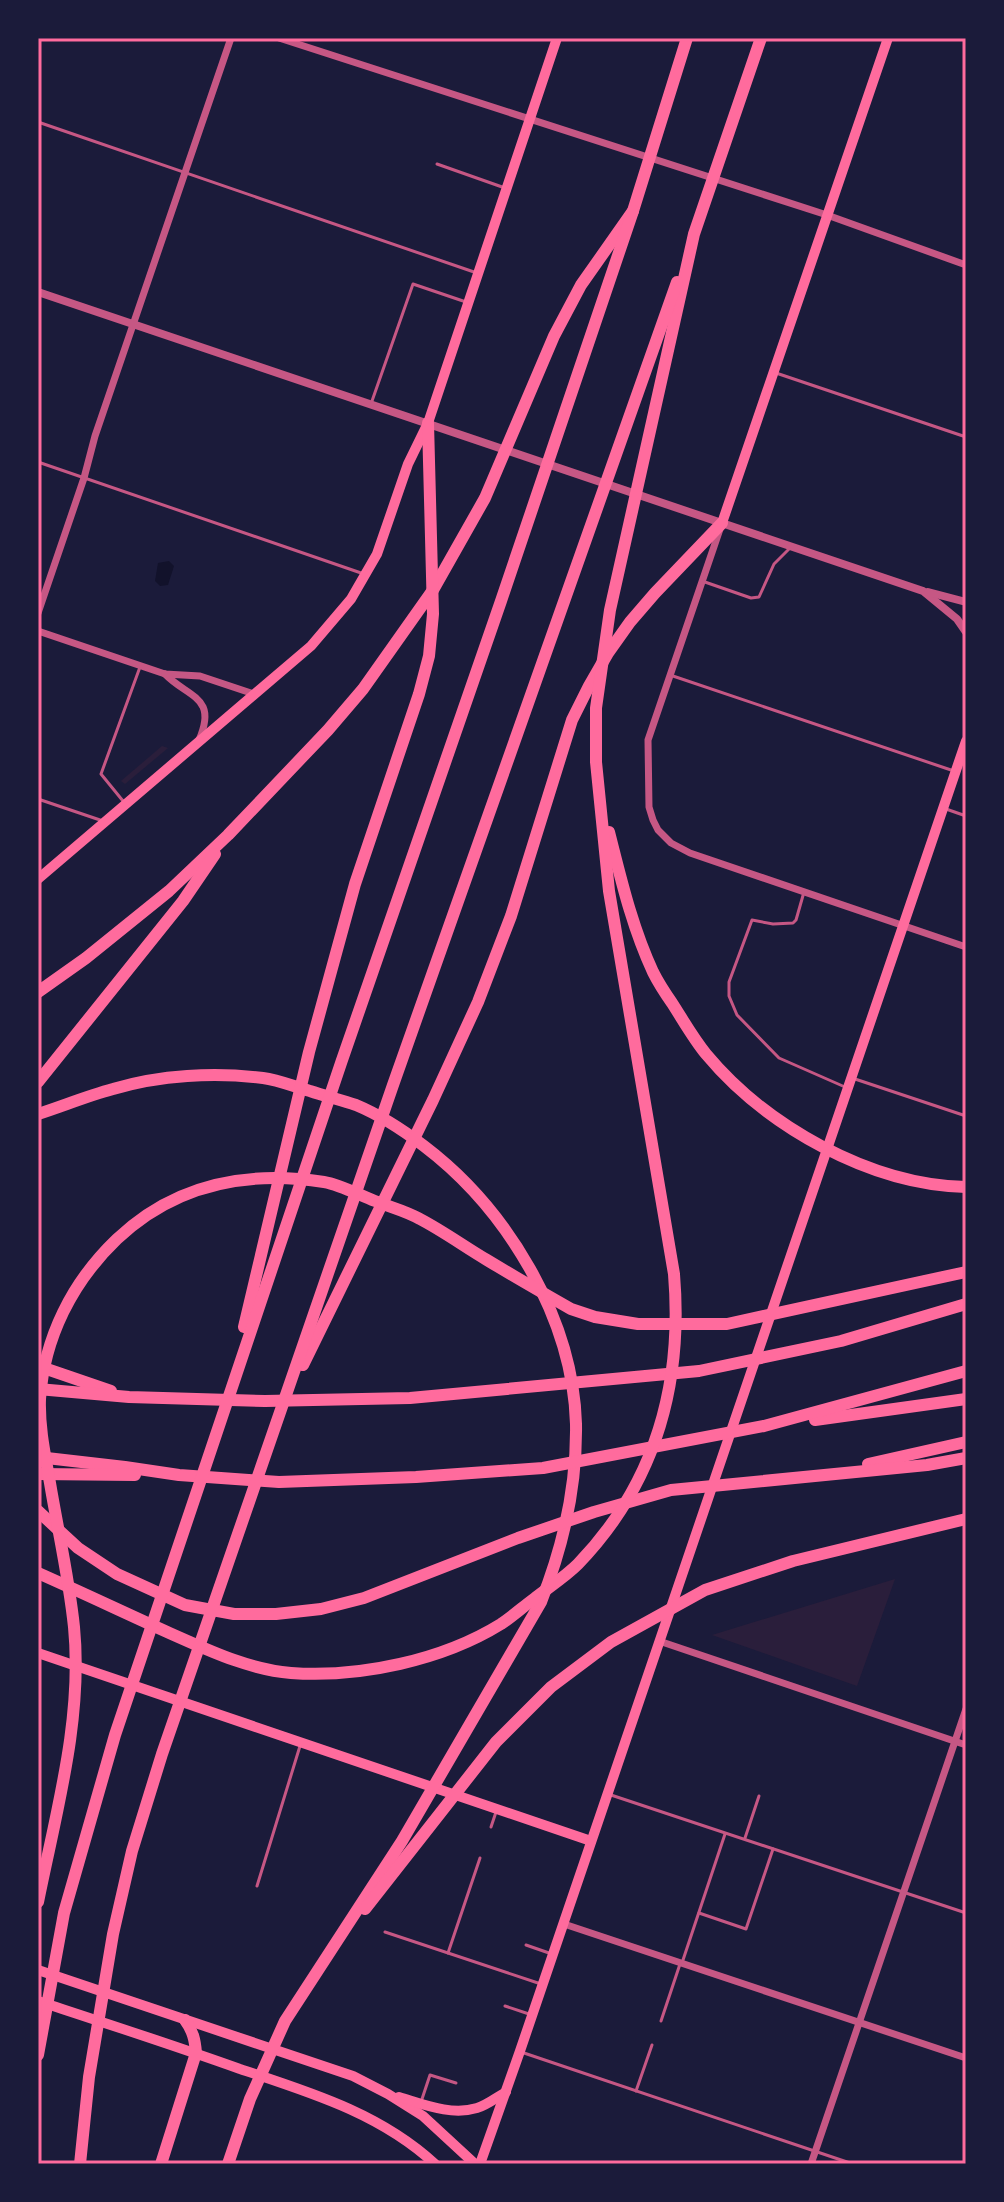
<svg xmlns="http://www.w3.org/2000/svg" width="1004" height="2202" viewBox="0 0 1004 2202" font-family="'Source Sans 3',sans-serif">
  <rect width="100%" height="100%" fill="#1b1b3a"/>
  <!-- green -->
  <g fill="#2a1e3b">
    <path d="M162 746 168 748 125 784 121 781Z"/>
    <path d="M895 1579 857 1686 712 1635Z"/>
  </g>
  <!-- water -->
  <path fill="#12122b" d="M169 561 174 566 168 585 160 586 155 581 158 563Z"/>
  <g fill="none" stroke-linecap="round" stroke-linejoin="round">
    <!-- service -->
    <g stroke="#c65784" stroke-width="3">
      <path d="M38 122 474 272"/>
      <path d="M437 164 505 188"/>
      <path d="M776 373 966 437"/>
      <path d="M372 401 413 284 466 302"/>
      <path d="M38 462 364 574"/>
      <path d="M702 581 751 598 759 597 774 564 791 547"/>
      <path d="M670 675 954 771"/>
      <path d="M38 799 103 821"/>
      <path d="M123 801 101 774 140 667"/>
      <path d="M946 809 966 816"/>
      <path d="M804 892 796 920 793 923 773 924 752 920 729 982V996L737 1015 779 1058 845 1087"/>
      <path d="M855 1079 966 1116"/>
      <path d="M611 1795 966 1913"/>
      <path d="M491 1827 496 1812"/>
      <path d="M745 1838 759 1796"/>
      <path d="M257 1886 300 1746"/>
      <path d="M699 1913 746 1929 773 1849"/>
      <path d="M385 1932 541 1984"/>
      <path d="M526 1945 549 1953"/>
      <path d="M448 1953 480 1858"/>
      <path d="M682 1963 725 1834"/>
      <path d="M505 2006 529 2014"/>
      <path d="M661 2021 680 1964"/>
      <path d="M524 2053 853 2164"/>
      <path d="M636 2091 652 2045"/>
      <path d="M422 2099 430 2075 456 2083"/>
    </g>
    <!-- minor -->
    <g stroke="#c65784" stroke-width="7">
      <path d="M279 38 827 215 966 265"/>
      <path d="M720 529 648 740 649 807 653 820 658 830 671 843 690 853 966 947"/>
      <path d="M38 613 84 478 95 436 231 38"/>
      <path d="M38 631 165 674 200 676 254 694"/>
      <path d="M165 674C188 698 218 696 199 740"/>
      <path d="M659 1641 966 1745"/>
      <path d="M564 1924 966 2058"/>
      <path d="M811 2164 966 1709"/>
    </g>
    <!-- tertiary -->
    <g stroke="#c65784" stroke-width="8">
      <path d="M38 292 923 591 957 619 966 632"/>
      <path d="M928 592 966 602"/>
    </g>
    <!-- secondary -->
    <g stroke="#ff6b9d" stroke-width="10">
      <path d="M722 523 888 38"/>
      <path d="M38 879 311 646 351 599 377 554 408 464 428 423 557 38"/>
      <path d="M38 1653 591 1841"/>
      <path d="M38 1970 353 2076 388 2094 423 2116 475 2164"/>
      <path d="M38 2001C105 2023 173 2045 240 2069 309 2092 380 2113 435 2164"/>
      <path d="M399 2097C423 2104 451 2116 477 2108 487 2105 497 2097 506 2092"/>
      <path d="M480 2164 520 2051 966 741"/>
    </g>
    <!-- motorway -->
    <g stroke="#ff6b9d" stroke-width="12">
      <path d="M609 832C621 879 632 927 653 972 658 982 665 993 672 1003 683 1020 693 1038 706 1054 766 1126 870 1185 966 1187"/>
      <path d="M38 992 86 958 169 891 228 835 328 730 363 689 433 590 485 498 554 336 581 285 633 211 687 38"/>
      <path d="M38 1082 183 901 215 854"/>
      <path d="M38 1114C63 1106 87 1096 113 1089 160 1075 214 1072 263 1078 279 1080 295 1087 310 1091 325 1096 341 1100 356 1105 380 1115 403 1130 424 1146 507 1209 573 1318 576 1424 577 1487 564 1544 541 1602L402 1841 285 2021 250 2099 228 2164"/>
      <path d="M244 1327 309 1052 355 884 419 694 429 656 433 614 428 423"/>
      <path d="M303 1365 433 1100 478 1002 511 916 572 720 589 686 608 653 630 622 655 593 722 523"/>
      <path d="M38 1366 111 1391"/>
      <path d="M38 1389 129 1397 265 1401 410 1398 699 1371 841 1341 966 1304"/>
      <path d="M815 1420 966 1399"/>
      <path d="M38 1457 125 1467 179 1475 279 1482 416 1477 543 1468 764 1426 966 1371"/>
      <path d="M868 1464 966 1442"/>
      <path d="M38 1474 135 1475"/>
      <path d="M38 1511 78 1548 117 1574 185 1605 234 1614H276L321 1609 364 1598 518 1538 594 1512 671 1490 927 1465 966 1458"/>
      <path d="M38 1573C81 1592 123 1612 165 1631 206 1649 246 1669 291 1673 360 1678 443 1660 501 1624 513 1616 524 1606 535 1598 549 1587 565 1577 578 1564 656 1483 683 1383 674 1274L609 891 596 762V708L610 610 694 234 761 38"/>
      <path d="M38 1902C56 1812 83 1719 74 1627 69 1578 58 1531 50 1483 45 1455 39 1428 40 1399 44 1338 72 1282 117 1239 175 1184 246 1170 324 1182 341 1185 359 1195 375 1201 390 1207 406 1211 420 1219 443 1231 465 1247 487 1260 515 1277 543 1293 571 1309L595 1317 638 1324H727L966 1272"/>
      <path d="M365 1909 496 1742 551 1687 611 1642 705 1590 793 1561 966 1519"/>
      <path d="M38 2055 64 1913 115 1735 341 1063 501 601 633 211"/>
      <path d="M80 2164 89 2077 113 1934 132 1851 162 1754 393 1085 677 282"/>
      <path d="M161 2164 196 2053C195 2040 193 2031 185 2020"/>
    </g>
  </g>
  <!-- border -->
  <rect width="1004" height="2202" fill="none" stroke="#1b1b3a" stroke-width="80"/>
  <rect x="40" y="40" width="924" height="2122" fill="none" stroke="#ff6b9d" stroke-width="3"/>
</svg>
